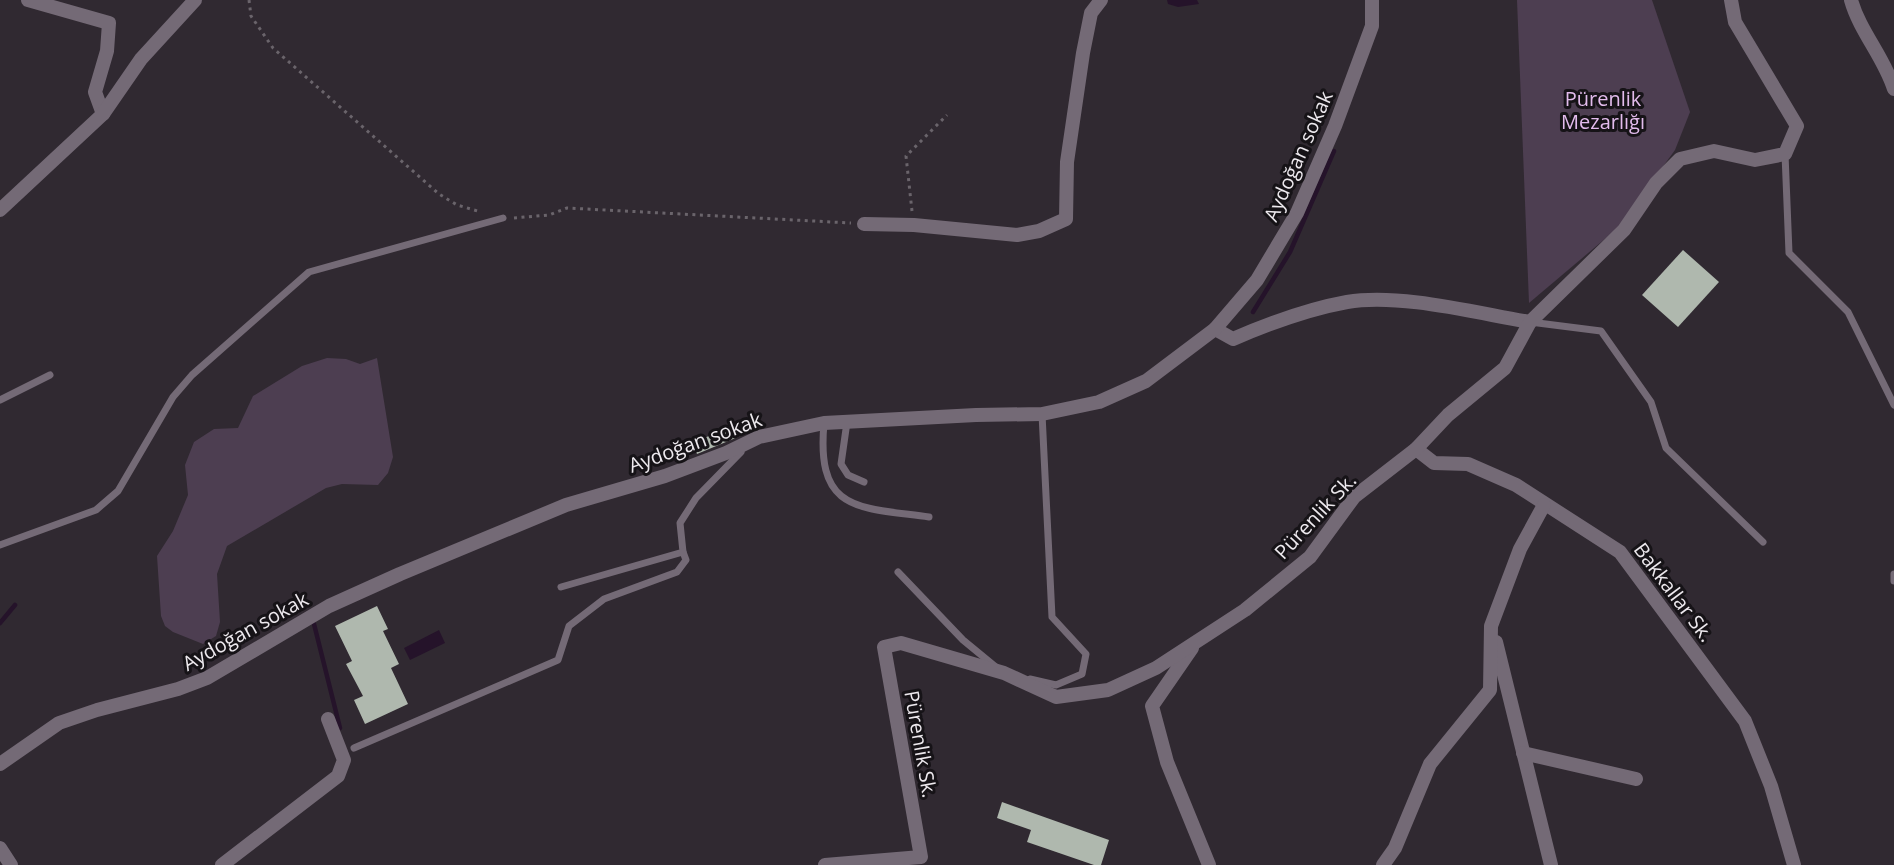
<svg xmlns="http://www.w3.org/2000/svg" width="1894" height="865" viewBox="0 0 1894 865" font-family="'Open Sans',sans-serif">
  <rect width="100%" height="100%" fill="#302931"/>
  <!-- green -->
  <g fill="#4d3e51">
    <path d="M1517 0H1652L1690 112 1675 150 1619 227 1529 303Z"/>
    <path d="M377 358 393 457 388 473 378 485 342 484 326 488 227 546 217 574 220 622 216 636 203 644 173 632 165 626 161 616 157 556 173 531 188 495 185 465 194 442 214 429 238 428 253 396 302 366 327 358 346 359 360 364Z"/>
  </g>
  <!-- water -->
  <g fill="#25132a">
    <path d="M1167 0H1197L1199 4 1178 7 1168 4Z"/>
    <path d="M439 630 445 643 410 660 404 648Z"/>
  </g>
  <g fill="none" stroke-linecap="round" stroke-linejoin="round">
    <!-- stream -->
    <g stroke="#25132a" stroke-width="4.5">
      <path d="M1253 312 1290 252 1334 151"/>
      <path d="M0 623 15 605"/>
      <path d="M314 624 340 728"/>
    </g>
  </g>
  <!-- building -->
  <g fill="#afb8ae">
    <path d="M1683 250 1719 282 1678 327 1642 295Z"/>
    <path d="M733 426 738 437 697 454 692 443Z"/>
    <path d="M377 606 388 629 383 631 399 664 391 668 408 704 365 724 354 700 363 696 346 664 352 661 335 626Z"/>
    <path d="M1002 802 1109 840 1101 865H1094L1027 842 1031 830 997 818Z"/>
  </g>
  <g fill="none" stroke-linecap="round" stroke-linejoin="round">
    <!-- path -->
    <g stroke="#6a646b" stroke-width="3" stroke-dasharray="3 4.5" stroke-linecap="butt">
      <path d="M249 0 251 16 273 48 439 194 457 205 481 212"/>
      <path d="M912 211 906 156 947 115"/>
      <path d="M514 218 549 215 567 208 851 223"/>
    </g>
    <!-- lane -->
    <g stroke="#746a76" stroke-width="7">
      <path d="M1785 154 1789 253 1848 312 1894 405"/>
      <path d="M1530 322 1601 331 1651 402 1666 448 1763 542"/>
      <path d="M0 400 50 375"/>
      <path d="M847 422 841 464 848 475 864 482"/>
      <path d="M824 423C816 512 857 507 929 517"/>
      <path d="M0 545 96 510 118 491 173 397 192 375 309 272 503 218"/>
      <path d="M898 572 963 640 997 668"/>
      <path d="M1894 574V581"/>
      <path d="M561 587 683 552 680 523 696 498 741 452"/>
      <path d="M1030 679 1056 685 1082 674 1086 654 1052 617 1042 414"/>
      <path d="M354 748 558 660 569 626 604 599 677 572 686 560 683 552"/>
    </g>
    <!-- street -->
    <g stroke="#746a76" stroke-width="14">
      <path d="M28 0 109 23 107 51 95 92 103 114"/>
      <path d="M1851 0C1860 32 1884 57 1894 89"/>
      <path d="M0 210 103 114 141 59 195 0"/>
      <path d="M864 224 914 225 1017 235 1039 231 1066 219 1067 162 1083 53 1091 13 1101 0"/>
      <path d="M1215 329 1233 339C1270 323 1308 309 1347 302 1400 293 1476 313 1530 322"/>
      <path d="M1416 449 1434 463 1468 464 1516 485 1620 552 1745 721 1771 786 1794 865"/>
      <path d="M1496 642 1551 865"/>
      <path d="M1192 648 1152 706 1167 762 1209 865"/>
      <path d="M1523 753 1636 779"/>
      <path d="M0 764 59 723 97 710 178 689 207 678 329 606 400 574 566 505 665 476 726 453 759 437 824 423 976 415 1042 414 1099 402 1146 381 1215 329 1257 280 1297 213 1335 126 1372 26V0"/>
      <path d="M0 848 11 865"/>
      <path d="M222 865 338 776 344 760 328 719"/>
      <path d="M825 865 921 857 884 647 901 643 1004 673 1056 697 1108 690 1156 668 1245 610 1310 557 1354 497 1416 449 1448 415 1505 368 1530 322 1624 230 1656 183 1680 159 1714 151 1755 160 1785 154 1797 126 1735 22 1731 0"/>
      <path d="M1383 865 1395 848 1430 764 1490 690 1491 626 1520 549 1544 505"/>
    </g>
  </g>
  <g text-anchor="middle" dominant-baseline="central" stroke-width="6" stroke-linejoin="round" paint-order="stroke">
    <!-- park labels -->
    <g font-size="20" fill="#e2bbec" stroke="#161317">
      <text x="1603" y="98">Pürenlik<tspan x="1603" dy="23">Mezarlığı</tspan></text>
    </g>
    <!-- street labels -->
    <g font-size="20" fill="#ede9ee" stroke="#161317">
      <text transform="translate(1298 156) rotate(-66)">Aydoğan sokak</text>
      <text transform="translate(695 442) rotate(-20)">Aydoğan sokak</text>
      <text transform="translate(1315 516) rotate(-47)">Pürenlik Sk.</text>
      <text transform="translate(1674 592) rotate(53)">Bakkallar Sk.</text>
      <text transform="translate(245 631) rotate(-29)">Aydoğan sokak</text>
      <text transform="translate(921 744) rotate(80)">Pürenlik Sk.</text>
    </g>
  </g>
</svg>
